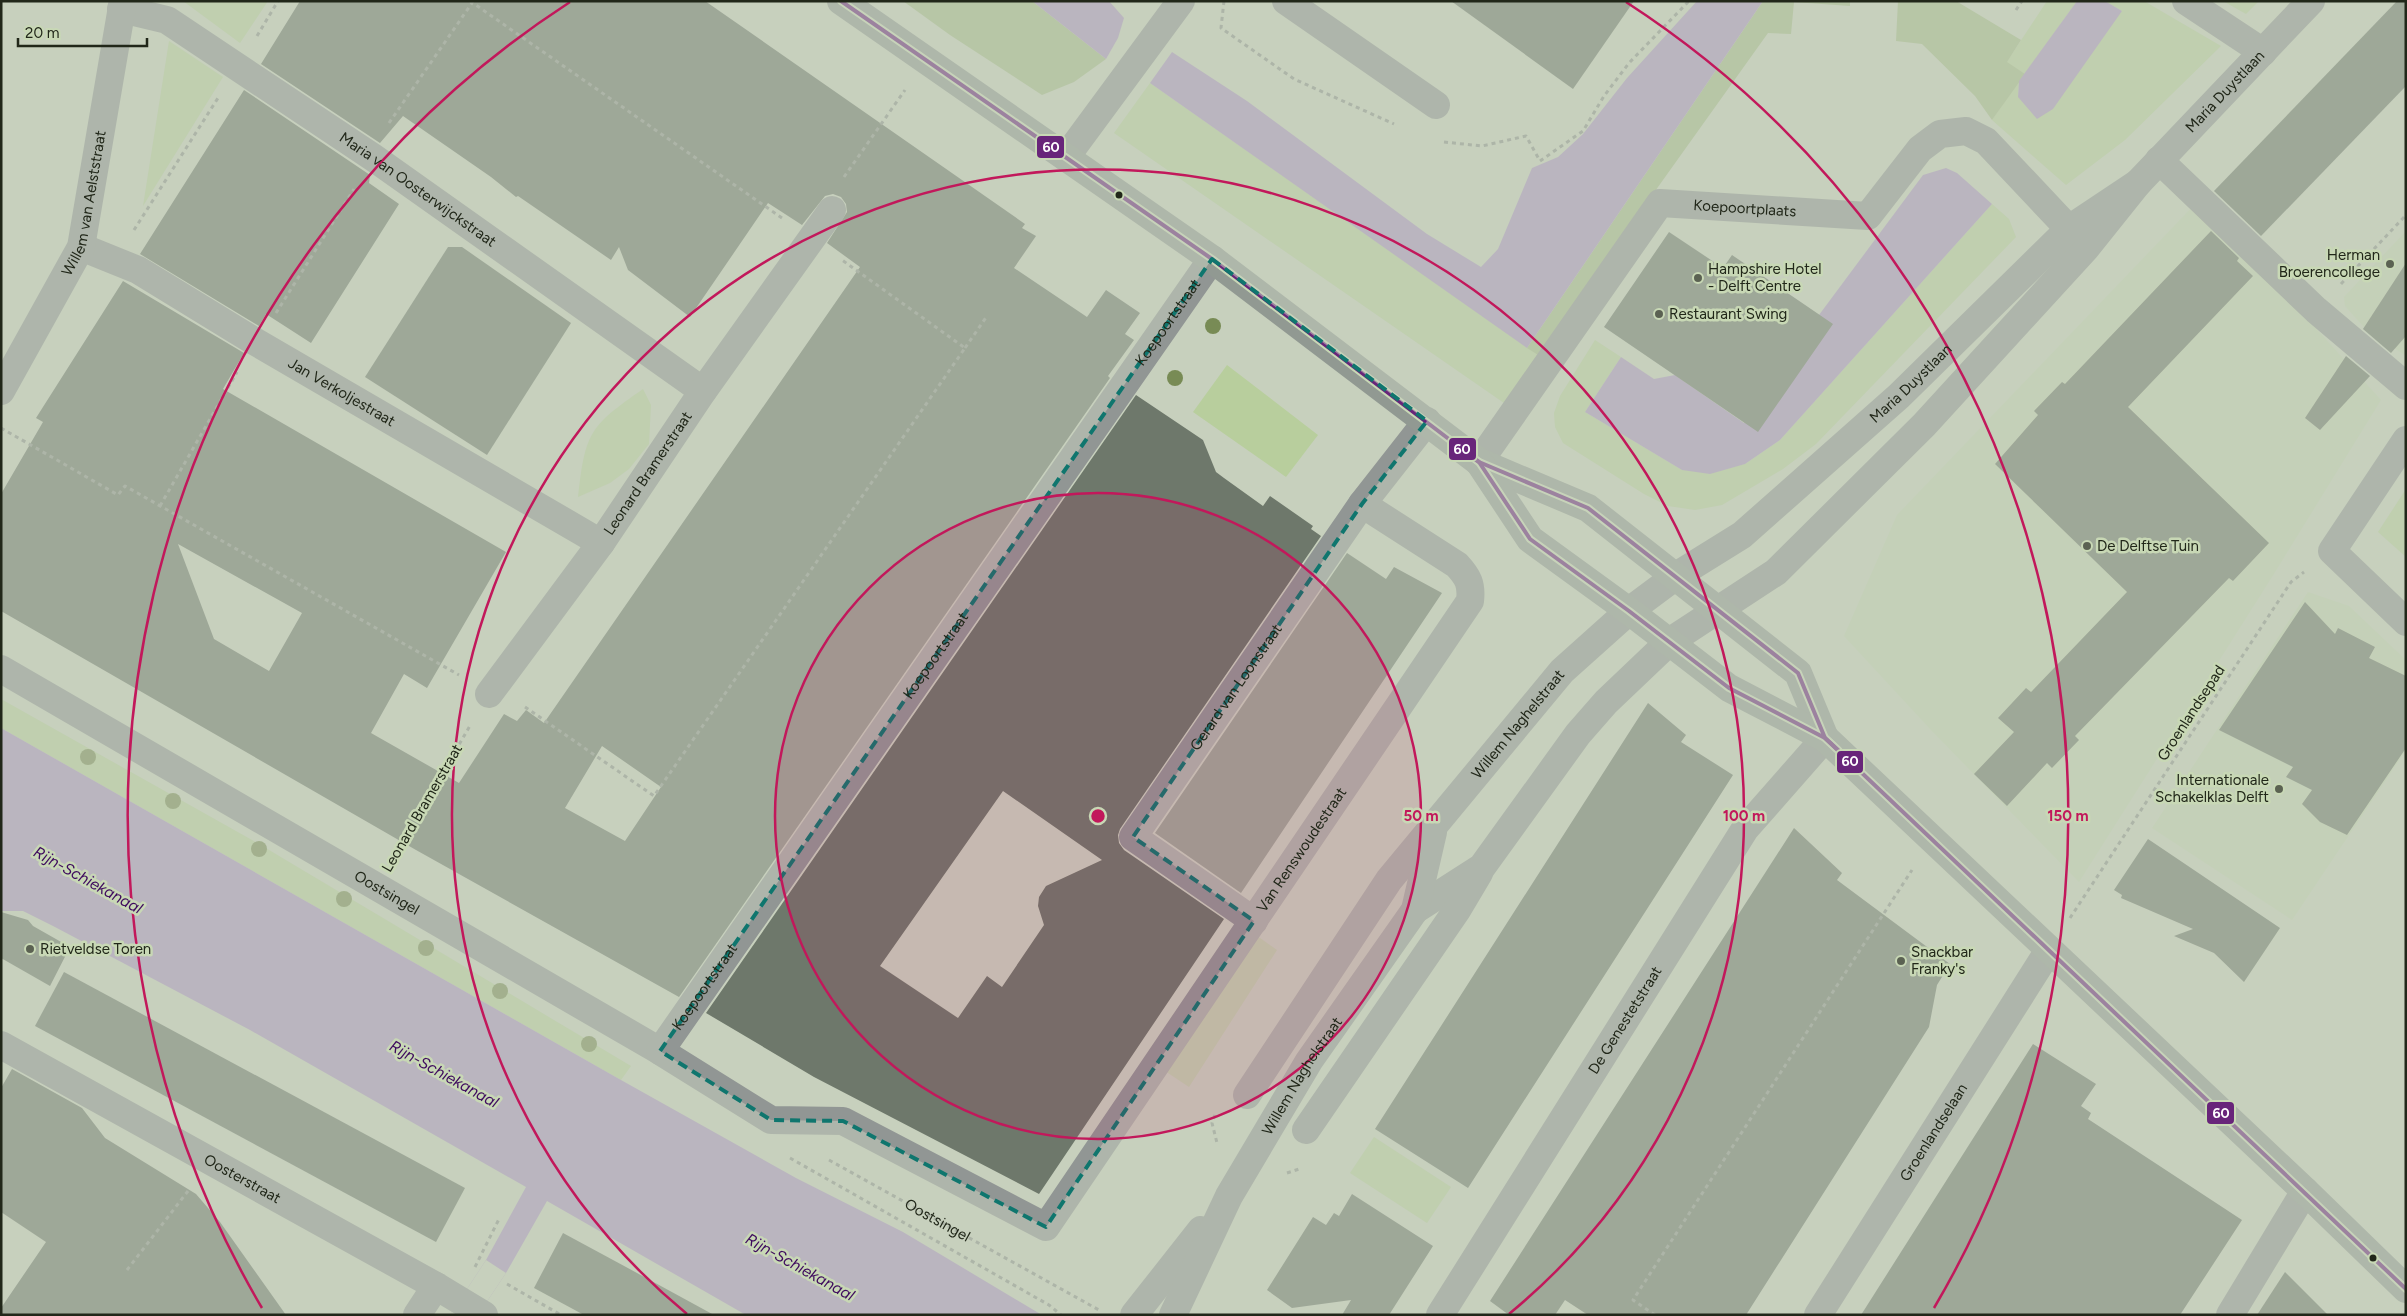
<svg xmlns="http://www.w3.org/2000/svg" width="2407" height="1316" viewBox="0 0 2407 1316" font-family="Figtree,sans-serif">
  <rect width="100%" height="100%" fill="#c7d0bd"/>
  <!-- built -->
  <g fill="#c2d1b1">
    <path d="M2199 200 2381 400 2272 577 2079 882 1932 731 1844 636 1897 515Z"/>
    <path d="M2406 231V356L2364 327 2345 306 2344 297Z"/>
    <path d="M2308 592 2349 606 2406 660V750L2292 920 2152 828Z"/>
  </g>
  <!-- green -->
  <g fill="#b8ce9d">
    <path d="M183 1H268L240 43Z"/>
    <path d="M2047 1H2077L2025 74 2006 63Z"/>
    <path d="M2105 1H2144L2221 46 2125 140 2066 185 1992 120 2019 81 2018 97 2122 11Z"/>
    <path d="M2223 1H2259L2246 14Z"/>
    <path d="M169 41 223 77 143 206Z"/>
    <path d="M1150 83 1538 355 1504 403 1114 133Z"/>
    <path d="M1992 204 2009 219 2016 237 1816 444 1783 469 1722 505 1695 510 1668 506 1644 494 1563 443 1555 427 1554 413 1560 396 1595 340 1621 357 1585 412 1682 470 1745 464 1780 440Z"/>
    <path d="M1227 365 1318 435 1286 477 1193 412Z"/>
    <path d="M643 389 651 405 649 444 629 469 610 483 578 497C585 432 590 426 643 389Z"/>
    <path d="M2406 489V557L2378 532Z"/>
    <path d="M1 699 259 844 631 1066 621 1080 1 728Z"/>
    <path d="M1253 933 1277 950 1189 1087 1162 1069Z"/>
    <path d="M1374 1137 1451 1187 1427 1223 1350 1173Z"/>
  </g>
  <!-- forest -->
  <g fill="#a5ba89">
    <path d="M903 1H1032L1106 59 1074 82 1042 95 950 35Z"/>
    <path d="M1763 1H1850V6L1794 2 1791 34 1768 33 1538 355 1527 348Z"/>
    <path d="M1898 1H1956L2021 40 2007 62 2025 74 1992 120 1975 96 1922 44 1896 41Z"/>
  </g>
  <!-- water -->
  <g fill="#ac96c0">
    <path d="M1032 1H1109L1124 18 1118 38 1106 59Z"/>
    <path d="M1697 1H1763L1527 348 1150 83 1172 52 1247 101 1427 234 1481 267 1498 249 1532 168 1558 157 1583 134 1627 78Z"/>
    <path d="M2077 1H2105L2122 11 2053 109 2037 119 2018 97 2019 81Z"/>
    <path d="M1946 168 1957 173 1992 204 1780 440 1745 464 1710 474 1682 470 1585 412 1621 357 1654 379 1675 375 1744 423 1819 315 1923 175Z"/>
    <path d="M1 728 621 1080 796 1178 903 1232 1042 1315H746L547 1201 506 1273 478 1315H450L486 1260 526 1187 250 1030 53 926 23 911H1Z"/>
  </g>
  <!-- pier -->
  <path fill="#c7d0bd" d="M486 1260 506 1273 478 1315H450Z"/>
  <!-- building -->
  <g fill="#6e786b" fill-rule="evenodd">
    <path d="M300 1H705L1025 224 1022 228 1036 236 1014 268 1087 317 1106 290 1140 313 1125 334 1134 340 1108 376 1110 378 679 997 416 850 1 611V494L43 422 36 418 123 281 244 353 223 389 506 552 427 688 404 674 371 733 459 783 504 714 517 721 526 710 544 723 860 267 827 243 847 212 846 204 841 197 833 194 825 196 802 225 768 203 690 317 628 270 619 247 611 260 518 196 516 197 491 177 403 116 380 143 261 64ZM178 544 302 613 269 671 214 639ZM602 746 661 787 625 841 565 808Z"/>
    <path d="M1451 1H1634L1573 89Z"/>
    <path d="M2397 1H2406V86L2261 236 2214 191Z"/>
    <path d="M244 90 370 175 369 183 399 204 311 343 266 314 259 326 140 254Z"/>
    <path d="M2211 231 2239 258 2237 261 2253 276 2128 407 2269 543 2233 581 2229 578 2075 736 2079 740 2052 768 2047 763 2007 806 1974 774 2014 732 1998 718 2026 688 2031 692 2127 592 1995 464 2038 415 2034 411 2062 382 2065 384Z"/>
    <path d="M1669 232 1723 268 1732 255 1833 324 1758 432 1604 327Z"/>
    <path d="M448 247H462L571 323 487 455 365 377Z"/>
    <path d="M2406 263V336L2391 353 2363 329Z"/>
    <path d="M2346 356 2370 376 2320 430 2305 418Z"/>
    <path d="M1136 395 1203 440 1216 472 1224 478 1263 506 1270 496 1313 526 1311 529 1321 536 1120 829 1118 835 1119 843 1124 850 1224 919 1039 1194 814 1077 706 1013ZM1003 791 1102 860 1046 886 1039 897 1038 906 1044 925 1002 987 987 976 958 1018 880 966Z"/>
    <path d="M1347 553 1386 579 1394 567 1442 593 1241 893 1155 833Z"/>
    <path d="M2305 602 2335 634 2338 628 2375 647 2369 658 2406 676V748L2347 835 2320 822 2302 804 2312 790 2286 777 2293 767 2219 730Z"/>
    <path d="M1648 703 1686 735 1681 742 1733 775 1468 1188 1375 1129Z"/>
    <path d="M1794 828 1842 873 1837 880 1950 964 1937 985 1929 1027 1746 1315H1588L1565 1300 1555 1315H1509L1490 1301Z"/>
    <path d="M2148 839 2280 928 2244 982 2214 953 2174 936 2193 929 2121 898 2122 895 2114 890Z"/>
    <path d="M1 912 28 920 33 926 70 947 50 986 1 958Z"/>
    <path d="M64 972 465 1188 436 1242 35 1026Z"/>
    <path d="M2033 1044 2096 1084 2081 1106 2091 1113 2088 1119 2242 1220 2180 1315H1861Z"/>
    <path d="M12 1069 82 1108 105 1138 196 1194 220 1222 286 1315H1V1308L46 1242 1 1212V1088Z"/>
    <path d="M1352 1194 1433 1246 1389 1315H1342L1351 1300 1292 1308 1267 1290 1313 1217 1326 1225 1334 1213 1339 1216Z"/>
    <path d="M563 1233 626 1267 714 1315H584L534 1288Z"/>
    <path d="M2285 1272 2328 1315H2257Z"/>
  </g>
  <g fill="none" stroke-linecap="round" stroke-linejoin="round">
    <!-- path -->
    <g stroke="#8f948e" stroke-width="3" stroke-dasharray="4 4" stroke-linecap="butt">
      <path d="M470 1 782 218"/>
      <path d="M1224 1 1221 28 1294 79 1394 124"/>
      <path d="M2016 10 2022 1"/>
      <path d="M257 36 278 1"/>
      <path d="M389 123 472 3"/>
      <path d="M1444 142 1482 146 1526 136 1540 161 1583 131 1604 96 1629 63 1689 1"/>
      <path d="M844 177 905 90"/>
      <path d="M134 230 218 98"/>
      <path d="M2341 284 2406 215"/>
      <path d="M276 313 354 189"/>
      <path d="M965 348 987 316"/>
      <path d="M1 428 118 495 125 486 459 675"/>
      <path d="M160 506 237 372"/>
      <path d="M525 707 654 796 965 348 842 260"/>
      <path d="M395 855 471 724"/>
      <path d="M2070 918 2291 582 2304 572"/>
      <path d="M1215 1115 1212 1123 1217 1143"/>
      <path d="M790 1158 1049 1305 1061 1315"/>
      <path id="s1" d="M829 1160 1099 1310"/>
      <path d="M1287 1173 1302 1168"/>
      <path d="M475 1267 500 1217"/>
      <path d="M127 1270 188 1191"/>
      <path d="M507 1284 561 1315"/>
      <path d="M1655 1315 1633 1300 1912 870"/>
    </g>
    <!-- minor -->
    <g stroke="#919694" stroke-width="28">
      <path d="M1286 1 1436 105"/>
      <path d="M2186 1 2263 52"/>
      <path id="s2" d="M121 9 167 20 374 158 703 391"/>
      <path d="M1066 157 1181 1"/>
      <path d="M2159 160 2316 310 2406 386"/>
      <path id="s3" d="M81 247 138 270 254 341 601 543"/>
      <path id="s4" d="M1 391 81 247 123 1"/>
      <path d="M2406 440 2332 551 2406 622"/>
      <path id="s5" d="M1479 462 1660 203 1868 216 1920 149 1940 134 1966 131 1986 141 2069 229"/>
      <path id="s6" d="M1 669 660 1051 771 1120 843 1121 1046 1227 1470 601C1472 584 1468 577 1457 565L1362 504"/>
      <path id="s7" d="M489 694 601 543 703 391 832 210"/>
      <path id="s8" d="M1415 910 1482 867 1578 734 1606 702 1669 642 1776 572 1924 425 2086 248 2138 183 2311 1"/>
      <path id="s9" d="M1254 921 1133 837 1362 504 1427 421"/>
      <path id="s10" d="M1 1045 436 1286 484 1315"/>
      <path id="s11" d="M660 1051 1212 259"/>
      <path id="s12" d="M1247 1095 1389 880 1562 671 1629 611 1676 576 1742 535 1899 396 2069 229 2138 183"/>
      <path d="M1306 1130 1457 910 1479 873"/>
      <path d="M417 1315 436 1286"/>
      <path d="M1134 1315 1201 1230"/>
      <path id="s13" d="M1173 1315 1229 1196 1309 1061 1415 910 1433 832"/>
      <path id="s14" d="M1440 1315 1745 829 1825 738"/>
      <path id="s15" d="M1818 1315 2049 950"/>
      <path d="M2230 1315 2305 1191"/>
    </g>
    <!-- major -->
    <g stroke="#919992" stroke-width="28">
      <path d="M841 1 1212 259 1479 462 1588 508 1798 673 1825 738"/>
      <path d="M1479 462 1530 539 1629 611 1729 688 1825 738 2305 1191 2406 1289"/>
    </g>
    <!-- bus-1 casing -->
    <g stroke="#c8d8b5" stroke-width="8">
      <g id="bus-1">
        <path d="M841 1 1212 259 1479 462 1588 508 1798 673 1825 738 2406 1289"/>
        <path d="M1472 457 1479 462 1530 539 1629 611 1729 688 1825 738 1838 750"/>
      </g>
    </g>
    <!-- bus-1 -->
    <use href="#bus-1" stroke="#68257a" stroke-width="4"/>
  </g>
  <!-- trees -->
  <g fill="#788b55">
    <circle cx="1213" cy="326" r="8"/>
    <circle cx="1175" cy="378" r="8"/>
    <circle cx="88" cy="757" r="8"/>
    <circle cx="173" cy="801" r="8"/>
    <circle cx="259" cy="849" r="8"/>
    <circle cx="344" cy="899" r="8"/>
    <circle cx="426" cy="948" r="8"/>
    <circle cx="500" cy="991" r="8"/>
    <circle cx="589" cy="1044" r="8"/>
  </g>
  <!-- marked area -->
  <path d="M0 0H2407V1316H0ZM1212 259 1427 421 1362 504 1133 837 1254 921 1046 1227 843 1121 771 1120 660 1051Z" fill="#c7d0bd" fill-opacity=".55" fill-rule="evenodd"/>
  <path fill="none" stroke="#0f766e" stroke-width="4" stroke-dasharray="10 6" stroke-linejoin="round" d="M1212 259 1427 421 1362 504 1133 837 1254 921 1046 1227 843 1121 771 1120 660 1051Z"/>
  <!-- distance rings -->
  <circle cx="1098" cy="816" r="323" fill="#c2185b" fill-opacity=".12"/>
  <g fill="none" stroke="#c2185b" stroke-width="2.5">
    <circle cx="1098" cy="816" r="323"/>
    <path d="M687 1314A646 646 0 1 1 1509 1314"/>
    <path d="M262 1308A970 970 0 0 1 570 2M1626 2A970 970 0 0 1 1934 1308"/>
  </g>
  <!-- markers -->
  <g fill="#212719" stroke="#c8d8b5" stroke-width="2">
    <circle cx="1119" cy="195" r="4.5"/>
    <circle cx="2373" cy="1258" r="4.5"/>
  </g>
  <g fill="#5b6252" stroke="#c8d8b5" stroke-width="2">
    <circle cx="2390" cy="264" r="5"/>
    <circle cx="1698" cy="278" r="5"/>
    <circle cx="1659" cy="314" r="5"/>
    <circle cx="2087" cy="546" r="5"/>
    <circle cx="2279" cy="789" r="5"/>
    <circle cx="30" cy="949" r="5"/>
    <circle cx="1901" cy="961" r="5"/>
  </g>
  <g text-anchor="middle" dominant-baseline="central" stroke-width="5" stroke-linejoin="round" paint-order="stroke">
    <!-- street labels -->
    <g font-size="15" fill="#212719" stroke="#c8d8b5">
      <text stroke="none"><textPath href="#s8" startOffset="1159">Maria Duystlaan</textPath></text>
      <text stroke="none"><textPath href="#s2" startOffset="350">Maria van Oosterwijckstraat</textPath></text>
      <text stroke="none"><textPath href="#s4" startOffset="208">Willem van Aelststraat</textPath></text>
      <text stroke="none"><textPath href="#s5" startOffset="401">Koepoortplaats</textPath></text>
      <text stroke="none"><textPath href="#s11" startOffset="888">Koepoortstraat</textPath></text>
      <text stroke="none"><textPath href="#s12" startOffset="982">Maria Duystlaan</textPath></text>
      <text stroke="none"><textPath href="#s3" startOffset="299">Jan Verkoljestraat</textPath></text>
      <text stroke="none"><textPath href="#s7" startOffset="272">Leonard Bramerstraat</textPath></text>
      <text stroke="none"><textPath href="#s11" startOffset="482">Koepoortstraat</textPath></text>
      <text stroke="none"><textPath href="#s9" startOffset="329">Gerard van Loonstraat</textPath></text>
      <text transform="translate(2191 713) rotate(-57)">Groenlandsepad</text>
      <text stroke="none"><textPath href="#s12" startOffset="460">Willem Naghelstraat</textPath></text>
      <text transform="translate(422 808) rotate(-60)">Leonard Bramerstraat</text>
      <text stroke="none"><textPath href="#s6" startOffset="1649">Van Renswoudestraat</textPath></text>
      <text stroke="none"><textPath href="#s6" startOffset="446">Oostsingel</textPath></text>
      <text stroke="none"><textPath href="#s11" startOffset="78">Koepoortstraat</textPath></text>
      <text stroke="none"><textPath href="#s14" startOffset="348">De Genestetstraat</textPath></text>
      <text stroke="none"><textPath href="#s13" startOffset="272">Willem Naghelstraat</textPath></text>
      <text stroke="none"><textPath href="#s15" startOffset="216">Groenlandselaan</textPath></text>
      <text stroke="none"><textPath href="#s10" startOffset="276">Oosterstraat</textPath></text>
      <text stroke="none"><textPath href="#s1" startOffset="124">Oostsingel</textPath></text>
    </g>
    <!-- poi labels -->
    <g font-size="15" fill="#212719" stroke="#c8d8b5" text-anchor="start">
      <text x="2380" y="255" text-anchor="end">Herman<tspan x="2380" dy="17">Broerencollege</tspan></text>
      <text x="1708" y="269">Hampshire Hotel<tspan x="1708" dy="17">- Delft Centre</tspan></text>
      <text x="1669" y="314">Restaurant Swing</text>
      <text x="2097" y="546">De Delftse Tuin</text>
      <text x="2269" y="780" text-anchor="end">Internationale<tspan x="2269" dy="17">Schakelklas Delft</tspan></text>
      <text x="40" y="949">Rietveldse Toren</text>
      <text x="1911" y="952">Snackbar<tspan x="1911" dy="17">Franky's</tspan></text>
    </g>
    <!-- water labels -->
    <g font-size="16" font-style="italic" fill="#3e0a5e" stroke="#c8d8b5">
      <text transform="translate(88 880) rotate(29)">Rijn-Schiekanaal</text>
      <text transform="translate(444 1074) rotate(29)">Rijn-Schiekanaal</text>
      <text transform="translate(800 1267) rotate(29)">Rijn-Schiekanaal</text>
    </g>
  </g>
  <circle cx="1098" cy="816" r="8" fill="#c2185b" stroke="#c8d8b5" stroke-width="2.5"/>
  <g font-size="15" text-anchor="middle" font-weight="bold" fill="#c2185b" stroke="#c8d8b5" stroke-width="5" stroke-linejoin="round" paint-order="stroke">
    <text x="1421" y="821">50 m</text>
    <text x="1744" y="821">100 m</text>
    <text x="2068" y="821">150 m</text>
  </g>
  <g stroke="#c8d8b5" stroke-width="2">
    <rect x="1036" y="135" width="29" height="24" rx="5" fill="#68257a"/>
    <rect x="1448" y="437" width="29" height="24" rx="5" fill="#68257a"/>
    <rect x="1836" y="750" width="28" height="24" rx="5" fill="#68257a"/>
    <rect x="2206" y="1101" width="29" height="24" rx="5" fill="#68257a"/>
  </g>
  <g font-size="14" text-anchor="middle" font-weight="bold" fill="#fff">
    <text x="1051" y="152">60</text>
    <text x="1462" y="454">60</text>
    <text x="1850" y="766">60</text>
    <text x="2221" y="1118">60</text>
  </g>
  <!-- border -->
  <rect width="2407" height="1316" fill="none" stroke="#212719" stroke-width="5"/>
  <!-- scale -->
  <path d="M18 38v8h129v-8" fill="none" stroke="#212719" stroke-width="2.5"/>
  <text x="25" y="38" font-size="15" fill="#212719" stroke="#c8d8b5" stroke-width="4" paint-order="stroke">20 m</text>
</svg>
